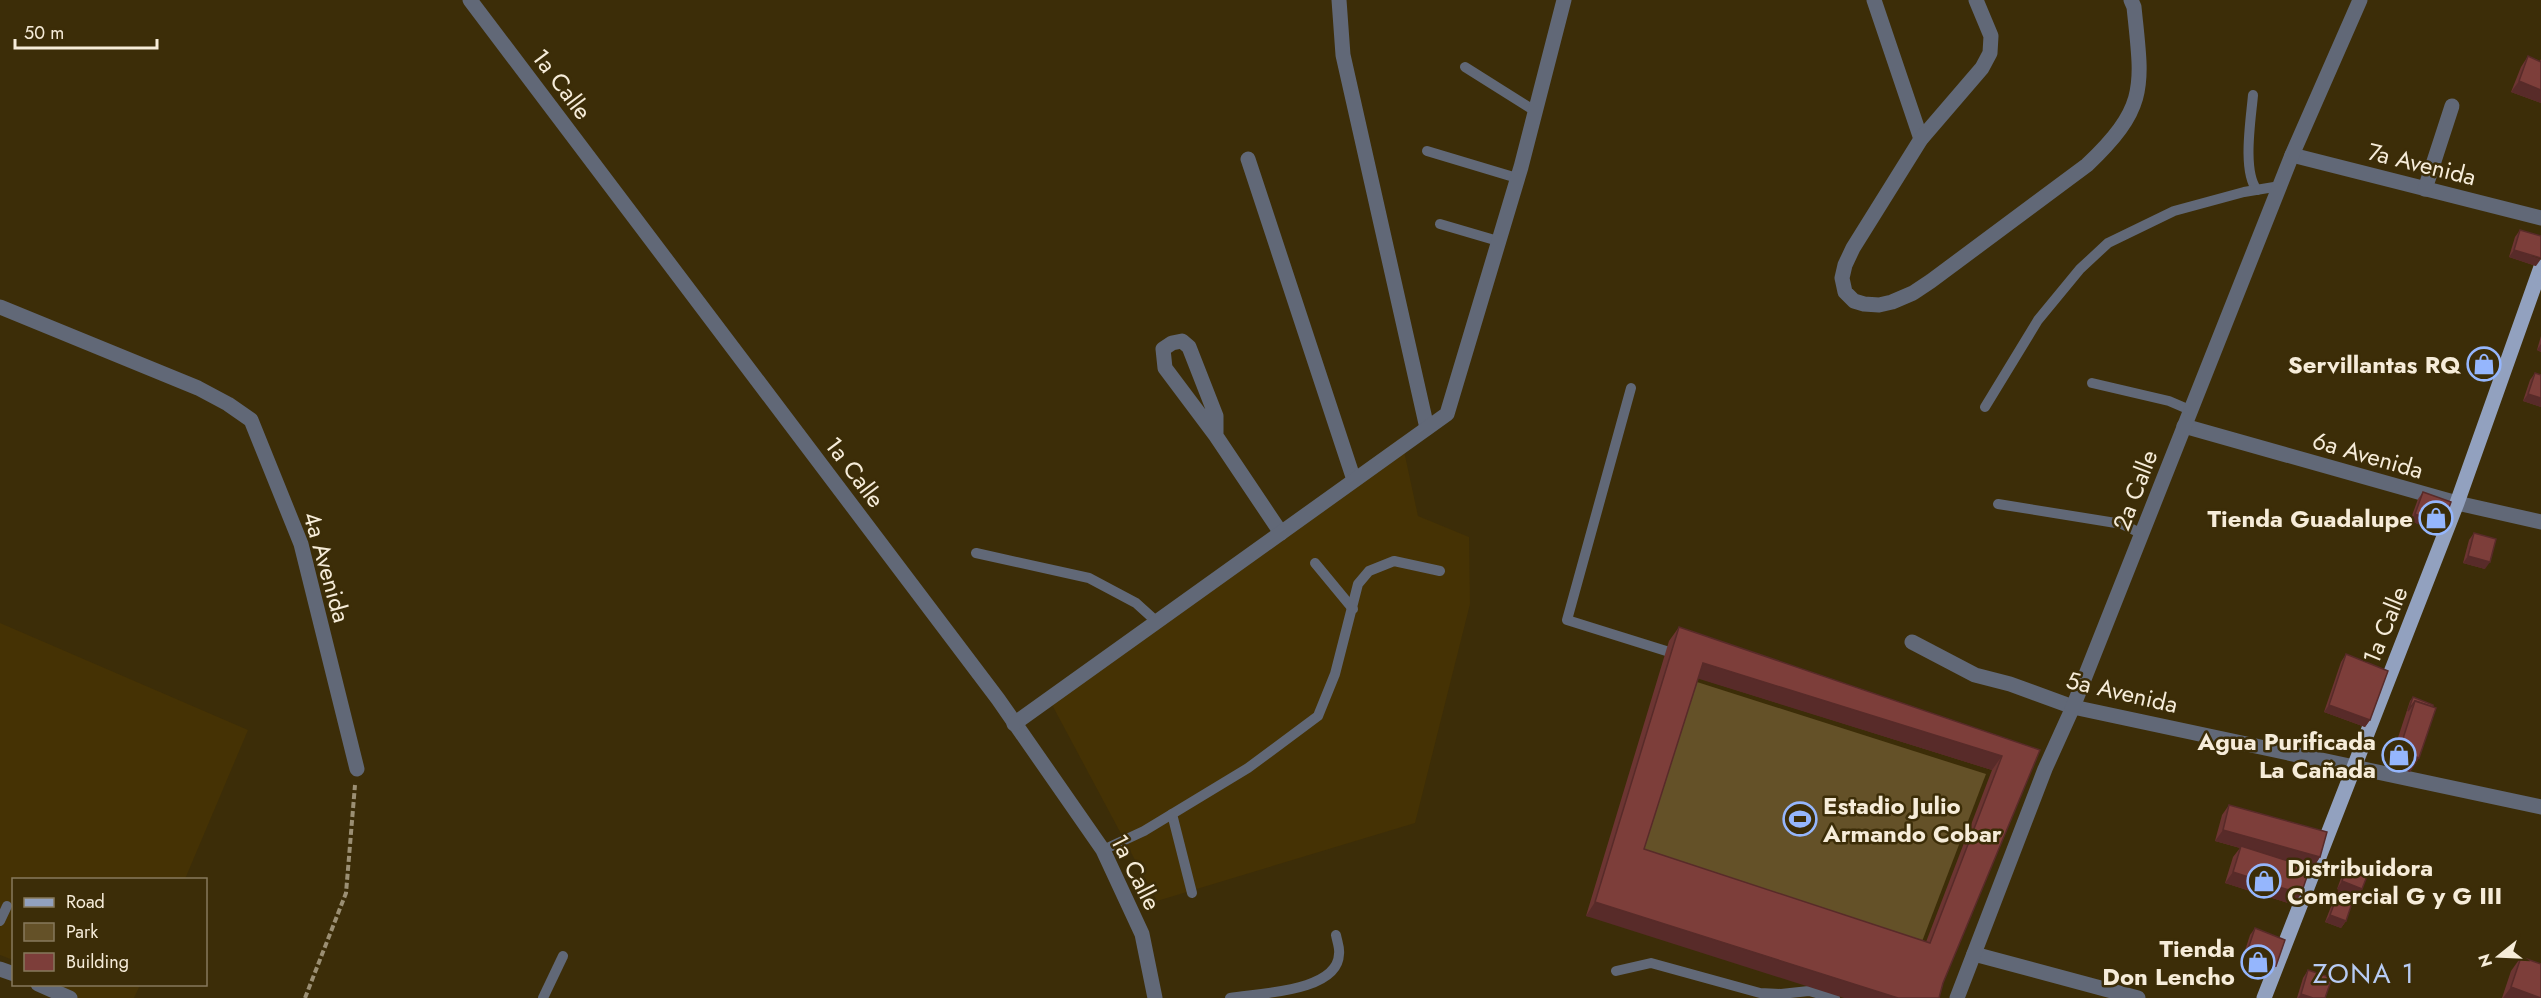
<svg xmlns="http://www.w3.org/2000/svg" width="2541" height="998" viewBox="0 0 2541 998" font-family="Jost,sans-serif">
  <rect width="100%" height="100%" fill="#3c2d08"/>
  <!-- built -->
  <g fill="#453204">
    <path d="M1401 437 1418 516 1469 537 1470 604 1415 823 1157 901 1050 701Z"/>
    <path d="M0 623 248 730 185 879 14 880 13 960 0 955Z"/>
    <path d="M64 985H140L134 998H58Z"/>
  </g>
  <!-- green -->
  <path fill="#645128" d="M1697 682 1986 774 1918 952 1640 861Z"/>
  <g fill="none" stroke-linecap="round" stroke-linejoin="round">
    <!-- path -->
    <path stroke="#9b8f73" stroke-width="4" stroke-dasharray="6 3" stroke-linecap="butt" d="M305 998 346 893 355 785"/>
    <!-- service -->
    <g stroke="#616877" stroke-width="10">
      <path d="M1465 67 1535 111"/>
      <path d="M2253 95C2251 119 2242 171 2257 190"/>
      <path d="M1427 151 1517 178"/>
      <path d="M1440 224 1498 241"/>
      <path d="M2092 383 2169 401 2190 410"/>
      <path d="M1631 388 1567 620 1679 655"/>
      <path d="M1985 407 2038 320 2080 269 2108 243 2174 211 2244 192 2280 186"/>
      <path d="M1998 504 2122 524 2142 534"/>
      <path d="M976 553 1089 578 1136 603 1157 622"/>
      <path d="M1315 563 1353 609"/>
      <path d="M1172 814 1192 893"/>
      <path d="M1103 850 1144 831 1248 768 1318 716 1335 674 1358 584 1369 571 1394 561 1440 571"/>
      <path d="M0 921 7 906"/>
      <path d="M1616 971 1651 963 1760 993 1781 994 1809 991 1835 998"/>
      <path d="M543 998 563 956"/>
      <path d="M1230 998C1258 993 1338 992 1339 954 1340 948 1337 941 1336 935"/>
    </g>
    <!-- minor -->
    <g stroke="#616877" stroke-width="15">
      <path d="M470 0 998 699 1103 850 1142 934 1155 998"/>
      <path d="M1339 0 1343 55 1427 428"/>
      <path d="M1874 0 1921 139"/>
      <path d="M1976 0 1991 36 1990 53 1982 68 1921 139 1853 248 1845 265 1842 278 1845 292 1854 301 1864 304 1879 305 1892 302 1913 293 1931 281 2087 165C2149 106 2142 86 2134 7L2131 0"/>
      <path d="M2292 155 2541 218"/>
      <path d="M1248 159 1354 480"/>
      <path d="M2425 189 2452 106"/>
      <path d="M0 307 198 388 228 404 251 420 301 544 357 769"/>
      <path d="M2184 426 2457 503 2541 522"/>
      <path d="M1216 436V416L1189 347 1182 341 1172 343 1163 349 1165 368 1216 436 1281 533"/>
      <path d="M1912 642 1975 675 2010 684 2073 707 2541 807"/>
      <path d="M1014 724 1447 414 1521 167 1564 0"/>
      <path d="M1974 954 2138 998"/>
      <path d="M0 969 14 974"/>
      <path d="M38 984 70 998"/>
      <path d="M1957 998 2045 769 2073 707 2292 155 2360 0"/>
    </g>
    <!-- primary -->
    <path stroke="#92a1bf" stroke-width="15" d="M2264 998 2457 503 2541 267"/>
  </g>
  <!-- wall -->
  <g fill="#6c3532" fill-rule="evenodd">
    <path d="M2528 56 2540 61 2541 59V103L2511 92 2521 67Z"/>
    <path d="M2520 230 2536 266 2509 257 2515 237Z"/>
    <path d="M2541 336V352L2537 350Z"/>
    <path d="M2480 349 2490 376 2471 369 2477 352Z"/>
    <path d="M2535 373 2541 407 2523 401 2530 380Z"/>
    <path d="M2423 492 2438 531 2410 521 2418 499Z"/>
    <path d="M2474 533 2485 569 2463 563 2469 540Z"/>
    <path d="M1679 627 2040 750 1943 983 1586 916 1669 641ZM1698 678 1992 770 1926 942 1644 849Z"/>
    <path d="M2346 654 2370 720 2365 727 2324 712 2341 662Z"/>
    <path d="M2413 697 2433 705 2419 758 2410 772 2389 765 2410 701Z"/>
    <path d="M2229 805 2320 857 2313 868 2279 858 2294 905 2225 883 2233 857 2240 848 2215 841 2222 815Z"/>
    <path d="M2349 863 2362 889 2357 897 2337 889 2344 870Z"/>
    <path d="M2339 891 2346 921 2341 928 2325 922 2334 899Z"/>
    <path d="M2255 928 2271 973 2241 963 2250 935Z"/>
    <path d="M2521 957 2541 998H2502L2511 971Z"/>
    <path d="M2308 970 2325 998H2297L2303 978Z"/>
  </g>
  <!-- shaded-wall -->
  <g fill="#582b29">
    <path d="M2519 81 2541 90V103L2511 92Z"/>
    <path d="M2514 250 2541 259 2536 266 2509 257Z"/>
    <path d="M2541 344V352L2537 350Z"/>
    <path d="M2474 366 2493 373 2490 376 2471 369Z"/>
    <path d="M2528 394 2541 398V407L2523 401Z"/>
    <path d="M2415 514 2443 524 2438 531 2410 521Z"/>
    <path d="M2468 556 2490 562 2485 569 2463 563Z"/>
    <path d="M1703 663 2002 756 1992 770 1693 677Z"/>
    <path d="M2329 705 2370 720 2365 727 2324 712Z"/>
    <path d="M2399 751 2419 758 2410 772 2389 765Z"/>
    <path d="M2223 830 2320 857 2313 868 2215 841Z"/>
    <path d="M2233 872 2301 894 2294 905 2225 883Z"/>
    <path d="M2342 881 2362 889 2357 897 2337 889Z"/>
    <path d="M1595 902 1898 998H1844L1586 916Z"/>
    <path d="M2330 915 2346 921 2341 928 2325 922Z"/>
    <path d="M2246 955 2276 966 2271 973 2241 963Z"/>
    <path d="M2511 987 2541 998H2503Z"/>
    <path d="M2301 994 2313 998H2298Z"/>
  </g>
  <!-- building -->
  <g fill="#7d3e3a" stroke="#582b29" stroke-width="1.5" fill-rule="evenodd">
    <path d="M2528 56 2541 62V90L2519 81Z"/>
    <path d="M2520 230 2541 236V258L2514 250Z"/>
    <path d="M2480 349 2499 355 2493 373 2474 366Z"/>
    <path d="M2535 373 2541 375V398L2528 394Z"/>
    <path d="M2423 492 2451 502 2443 524 2415 514Z"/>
    <path d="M2474 533 2496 539 2490 562 2468 556Z"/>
    <path d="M1679 627 2040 750 1943 983 1939 998H1898L1595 902ZM1703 663 2002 756 1930 943 1644 849Z"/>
    <path d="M2346 654 2388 671 2370 720 2329 705Z"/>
    <path d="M2413 697 2433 705V707L2415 701 2408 711Z"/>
    <path d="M2415 701 2436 708 2419 758 2399 751Z"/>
    <path d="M2229 805 2327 832 2320 857 2223 830Z"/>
    <path d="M2241 846 2310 868 2301 894 2233 872Z"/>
    <path d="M2349 863 2369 871 2362 889 2342 881Z"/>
    <path d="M2339 891 2354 897 2346 921 2330 915Z"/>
    <path d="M2255 928 2285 940 2276 966 2246 955Z"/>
    <path d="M2521 957 2541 964V998L2511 987Z"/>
    <path d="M2308 970 2332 978 2325 998H2313L2301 994Z"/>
  </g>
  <!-- icons -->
  <defs>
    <g id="shop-ring" transform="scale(1.725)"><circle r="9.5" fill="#3c2d08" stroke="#95b6fd" stroke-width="1.5"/><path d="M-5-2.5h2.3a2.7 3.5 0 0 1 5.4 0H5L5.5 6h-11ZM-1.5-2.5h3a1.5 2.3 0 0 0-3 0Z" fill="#95b6fd"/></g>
    <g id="stadium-ring" transform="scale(1.725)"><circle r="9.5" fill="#3c2d08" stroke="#95b6fd" stroke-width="1.5"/><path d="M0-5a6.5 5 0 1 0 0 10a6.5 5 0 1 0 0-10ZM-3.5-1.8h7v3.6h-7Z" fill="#95b6fd"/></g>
  </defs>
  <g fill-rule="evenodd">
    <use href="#shop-ring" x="2484" y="364"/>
    <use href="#shop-ring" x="2436" y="518"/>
    <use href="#shop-ring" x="2399" y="755"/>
    <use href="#stadium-ring" x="1800" y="819"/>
    <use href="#shop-ring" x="2264" y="881"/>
    <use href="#shop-ring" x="2258" y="962"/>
  </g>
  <g text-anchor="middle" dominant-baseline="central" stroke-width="5" stroke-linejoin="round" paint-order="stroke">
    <!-- street labels -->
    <g font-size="24" fill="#f6ecd9" stroke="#3c2d08">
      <text transform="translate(562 84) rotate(53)">1a Calle</text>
      <text transform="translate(2422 164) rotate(14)">7a Avenida</text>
      <text transform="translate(2368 455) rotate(16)">6a Avenida</text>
      <text transform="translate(855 472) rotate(53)">1a Calle</text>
      <text transform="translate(2135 490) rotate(-69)">2a Calle</text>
      <text transform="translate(327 567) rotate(74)">4a Avenida</text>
      <text transform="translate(2385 625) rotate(-68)">1a Calle</text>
      <text transform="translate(2122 692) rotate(13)">5a Avenida</text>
      <text transform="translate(1136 872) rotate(63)">1a Calle</text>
    </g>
    <!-- poi labels -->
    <g font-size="24" font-weight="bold" fill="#f6ecd9" stroke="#3c2d08" text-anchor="end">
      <text x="2461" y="364">Servillantas RQ</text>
      <text x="2413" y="518">Tienda Guadalupe</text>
      <text x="2376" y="741">Agua Purificada<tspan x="2376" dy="28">La Cañada</tspan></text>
      <text x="1823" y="805" text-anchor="start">Estadio Julio<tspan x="1823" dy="28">Armando Cobar</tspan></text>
      <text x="2287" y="867" text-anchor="start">Distribuidora<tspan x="2287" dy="28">Comercial G y G III</tspan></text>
      <text x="2235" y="948">Tienda<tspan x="2235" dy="28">Don Lencho</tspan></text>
    </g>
    <!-- quarter labels -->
    <g font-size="27" letter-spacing="1.5" fill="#b7cbf3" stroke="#3c2d08">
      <text x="2364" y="973">ZONA 1</text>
    </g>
  </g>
  <!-- legend -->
  <rect x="12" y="878" width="195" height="108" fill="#3c2d08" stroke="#86795c" stroke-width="1.5"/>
  <rect x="24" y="898" width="30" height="9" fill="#92a1bf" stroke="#86795c" stroke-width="1.5"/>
  <text x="66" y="908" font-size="18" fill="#f6ecd9">Road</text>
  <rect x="24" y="923" width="30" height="18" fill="#645128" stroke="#86795c" stroke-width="1.5"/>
  <text x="66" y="938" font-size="18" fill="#f6ecd9">Park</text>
  <rect x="24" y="953" width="30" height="18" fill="#7d3e3a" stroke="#86795c" stroke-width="1.5"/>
  <text x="66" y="968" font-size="18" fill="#f6ecd9">Building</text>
  <!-- north arrow -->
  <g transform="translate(2499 956) rotate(252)" stroke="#3c2d08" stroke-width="4.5" paint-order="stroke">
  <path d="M0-4.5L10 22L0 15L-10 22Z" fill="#f6ecd9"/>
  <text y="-9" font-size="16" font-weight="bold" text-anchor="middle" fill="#f6ecd9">N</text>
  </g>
  <!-- scale -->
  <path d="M15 39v9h142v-9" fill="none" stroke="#f6ecd9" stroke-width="3"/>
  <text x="24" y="39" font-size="18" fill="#f6ecd9" stroke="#3c2d08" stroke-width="4.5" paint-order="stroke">50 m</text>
</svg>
